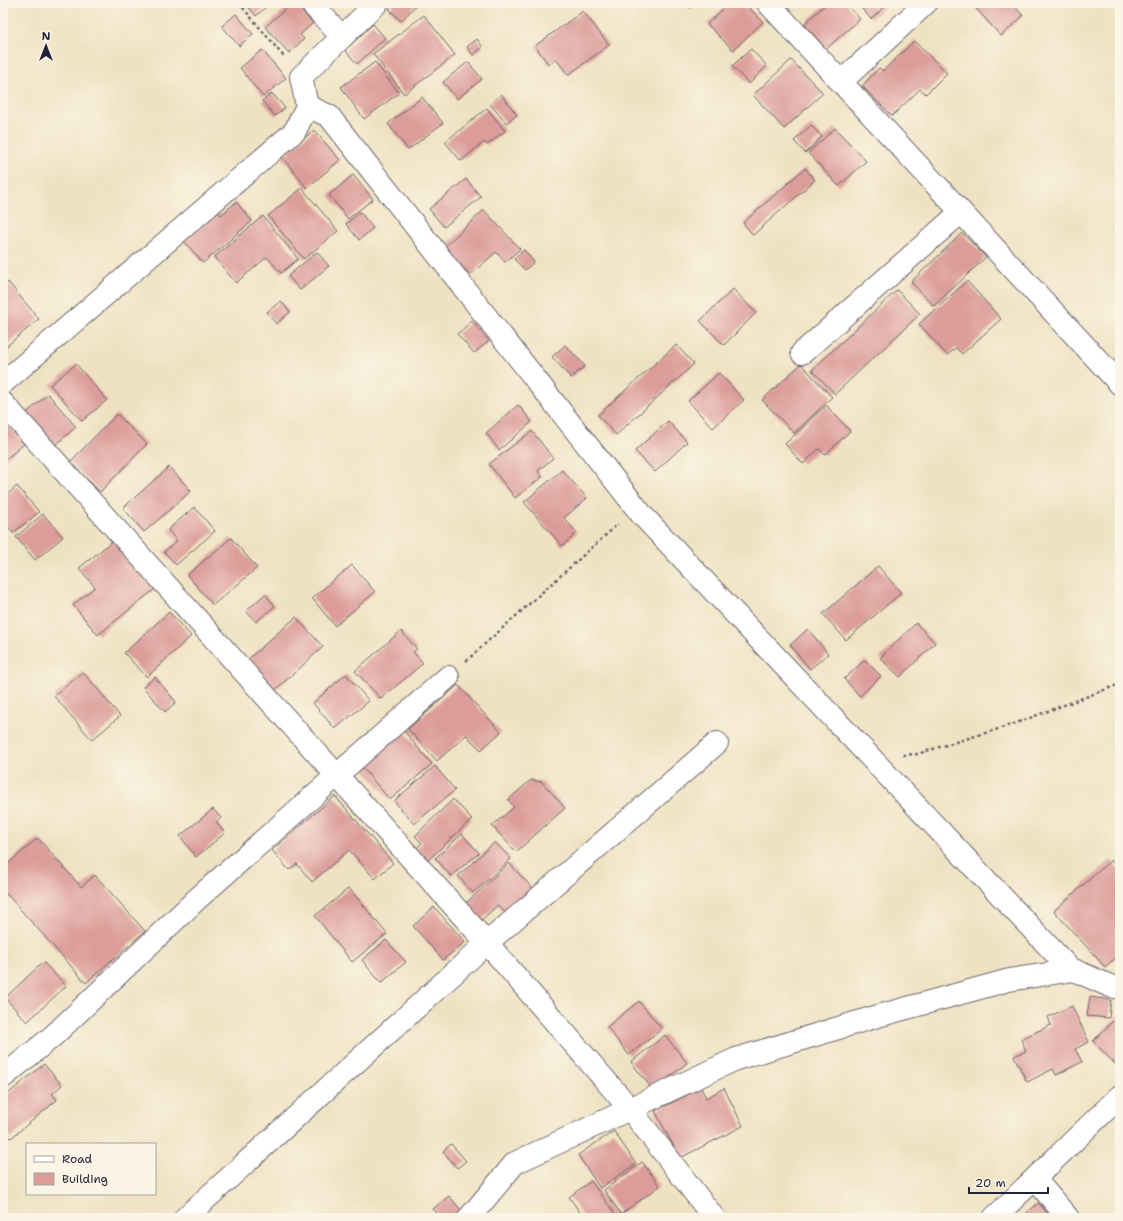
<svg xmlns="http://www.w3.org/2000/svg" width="1123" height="1221" viewBox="0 0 1123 1221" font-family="'Shantell Sans',sans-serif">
  <rect width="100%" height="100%" fill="#fcf5e5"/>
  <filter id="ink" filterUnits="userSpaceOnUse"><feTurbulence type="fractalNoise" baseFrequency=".025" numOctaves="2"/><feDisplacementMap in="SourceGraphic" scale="8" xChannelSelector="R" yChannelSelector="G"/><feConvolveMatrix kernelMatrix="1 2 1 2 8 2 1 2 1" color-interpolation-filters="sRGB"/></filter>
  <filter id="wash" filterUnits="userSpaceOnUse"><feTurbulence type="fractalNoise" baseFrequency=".012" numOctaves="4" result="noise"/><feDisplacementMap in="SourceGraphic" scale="16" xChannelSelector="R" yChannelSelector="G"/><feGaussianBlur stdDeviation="0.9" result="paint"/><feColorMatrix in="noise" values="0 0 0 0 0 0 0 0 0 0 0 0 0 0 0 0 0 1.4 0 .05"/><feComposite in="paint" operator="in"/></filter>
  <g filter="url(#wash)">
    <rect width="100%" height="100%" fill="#efe2c3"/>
    <g id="blocks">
      <!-- building -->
      <g fill="#dc9d9a">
        <path d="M245 3H270L256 16Z"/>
        <path d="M292 3H294L313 23 300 35 304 39 289 53 265 27Z"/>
        <path d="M395 3H418L401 21 389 9Z"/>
        <path d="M685 3H696L690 8Z"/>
        <path d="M729 3H744L763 22 733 50 707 24Z"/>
        <path d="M827 3H845L860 19 826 49 804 24Z"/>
        <path d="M857 3H889L871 19Z"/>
        <path d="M971 3H1012L1023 16 1001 36Z"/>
        <path d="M583 11 609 45 568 75 556 59 549 65 535 46Z"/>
        <path d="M236 14 253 34 239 46 222 26Z"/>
        <path d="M424 15 455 55 404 94 373 54Z"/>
        <path d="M373 24 385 38 357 64 345 50Z"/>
        <path d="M477 39 483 47 473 55 467 47Z"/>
        <path d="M914 41 947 73 926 94 920 89 892 116 862 86 879 68 883 71Z"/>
        <path d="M751 49 767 66 749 84 732 66Z"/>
        <path d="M262 50 286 78 263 97 240 68Z"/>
        <path d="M791 60 823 93 784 129 753 95Z"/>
        <path d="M375 62 399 93 364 119 341 87Z"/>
        <path d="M468 62 482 79 457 99 443 82Z"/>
        <path d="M272 93 285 108 275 116 262 101Z"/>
        <path d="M501 94 517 115 506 123 490 104Z"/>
        <path d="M422 97 443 123 408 150 388 124Z"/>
        <path d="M487 108 505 131 487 145 484 142 461 161 445 142Z"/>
        <path d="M811 125 822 137 805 153 794 141Z"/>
        <path d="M835 128 866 161 839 186 808 153Z"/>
        <path d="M314 130 340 160 307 188 282 157Z"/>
        <path d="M805 168 815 180 753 235 743 223Z"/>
        <path d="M353 175 373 199 348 219 329 195Z"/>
        <path d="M466 179 481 197 444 227 429 209Z"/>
        <path d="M302 188 338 231 304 259 268 216Z"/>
        <path d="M236 202 252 221 203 263 184 241 218 212 221 215Z"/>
        <path d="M484 210 520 249 505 262 496 252 470 275 444 247Z"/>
        <path d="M360 212 373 228 359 240 346 224Z"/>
        <path d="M263 216 298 259 281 273 267 257 236 283 214 257Z"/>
        <path d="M962 233 986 257 934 306 911 282Z"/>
        <path d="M524 250 534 262 525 270 514 259Z"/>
        <path d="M317 252 329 266 300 290 288 276Z"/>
        <path d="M967 281 1001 319 962 354 956 348 947 355 919 324Z"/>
        <path d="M8 282 39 319 3 349V286Z"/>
        <path d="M733 289 756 313 724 345 700 321Z"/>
        <path d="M897 290 920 314 835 394 812 370Z"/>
        <path d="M281 301 290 312 276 324 267 312Z"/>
        <path d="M472 321 489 341 474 353 457 334Z"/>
        <path d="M565 345 585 366 571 378 552 357Z"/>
        <path d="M676 345 694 364 616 435 598 415Z"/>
        <path d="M76 364 107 400 82 421 50 385Z"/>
        <path d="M801 364 832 397 794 433 762 400Z"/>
        <path d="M719 373 744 400 713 428 688 401Z"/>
        <path d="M48 394 76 427 52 448 24 415Z"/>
        <path d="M518 405 532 422 499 450 486 433Z"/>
        <path d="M826 405 850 431 825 455 819 449 803 464 785 444Z"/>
        <path d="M117 414 147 444 100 492 70 462Z"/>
        <path d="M668 421 687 442 655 472 635 451Z"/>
        <path d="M7 424 24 444 6 459 3 456V427Z"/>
        <path d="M532 431 553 458 538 471 542 477 515 498 489 464Z"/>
        <path d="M169 467 191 491 144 532 123 508Z"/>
        <path d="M562 470 587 498 564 518 577 533 562 546 524 502Z"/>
        <path d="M17 486 39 512 13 533 3 520V498Z"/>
        <path d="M194 507 215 531 176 565 164 552 177 541 168 530Z"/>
        <path d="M43 514 63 537 35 560 16 537Z"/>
        <path d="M231 538 257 568 213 605 187 575Z"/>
        <path d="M114 540 155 589 98 635 73 605 95 587 79 568Z"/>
        <path d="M352 565 375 592 335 626 312 598Z"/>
        <path d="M878 566 901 593 846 640 823 614Z"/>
        <path d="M265 594 275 606 256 622 246 611Z"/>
        <path d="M169 612 191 636 147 677 124 653Z"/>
        <path d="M296 617 323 647 273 692 246 661Z"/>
        <path d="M916 623 935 643 900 677 880 658Z"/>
        <path d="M808 629 828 654 810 669 790 645Z"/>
        <path d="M401 631 417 649 413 652 423 663 381 699 355 671Z"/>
        <path d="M865 660 881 676 860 696 844 679Z"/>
        <path d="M83 672 120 716 92 740 54 696Z"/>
        <path d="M346 674 369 701 335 729 313 703Z"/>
        <path d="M155 677 176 702 165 712 143 687Z"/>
        <path d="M458 685 501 732 481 750 466 735 437 761 408 729Z"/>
        <path d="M403 730 432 764 390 800 361 766Z"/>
        <path d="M435 766 455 790 414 824 394 801Z"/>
        <path d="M531 780 542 782 565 808 516 852 492 826 514 807 508 800Z"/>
        <path d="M335 796 393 863 375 879 349 850 312 882 297 864 289 870 272 850Z"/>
        <path d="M453 799 472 819 425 863 413 851 422 843 415 836Z"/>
        <path d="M213 809 221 818 216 822 225 833 196 857 180 836Z"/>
        <path d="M462 834 479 853 451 876 435 858Z"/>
        <path d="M38 838 81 887 95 875 145 931 86 983 3 890V868Z"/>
        <path d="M495 842 511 859 473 893 458 876Z"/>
        <path d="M1111 860 1120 870V954L1105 967 1054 911Z"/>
        <path d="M509 863 535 891 508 916 498 905 479 922 463 906Z"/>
        <path d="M349 888 387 934 352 962 315 916Z"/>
        <path d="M434 907 465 942 443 960 413 926Z"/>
        <path d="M386 940 406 962 381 983 362 960Z"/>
        <path d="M43 962 66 986 27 1022 5 998Z"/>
        <path d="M1090 997 1111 1000 1109 1018 1087 1016Z"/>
        <path d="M639 1001 662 1029 629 1055 607 1027Z"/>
        <path d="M1072 1006 1089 1042 1075 1049 1082 1062 1056 1075 1053 1069 1027 1082 1014 1056 1026 1051 1021 1039 1051 1025 1048 1017Z"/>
        <path d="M1120 1014V1069L1093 1041Z"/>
        <path d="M665 1035 687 1063 653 1090 631 1062Z"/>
        <path d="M44 1064 62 1085 52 1094 57 1100 11 1138 3 1128V1098Z"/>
        <path d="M701 1088 706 1098 724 1088 743 1126 680 1158 655 1111Z"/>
        <path d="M614 1131 636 1164 600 1188 578 1155Z"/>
        <path d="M451 1144 466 1161 457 1168 443 1151Z"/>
        <path d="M642 1162 660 1186 621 1214 604 1190Z"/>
        <path d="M591 1181 618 1218H584L569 1197Z"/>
        <path d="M449 1196 465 1215 462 1218H441L433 1209Z"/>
        <path d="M1038 1203 1052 1218H1021Z"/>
      </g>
    </g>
  </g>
  <g filter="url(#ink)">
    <use href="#blocks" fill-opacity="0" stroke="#6a656b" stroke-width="1"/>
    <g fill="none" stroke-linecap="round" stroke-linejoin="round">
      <!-- street casing -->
      <g stroke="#6a656b" stroke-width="24">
        <g id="street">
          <path d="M311 3 342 37"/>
          <path d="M768 3 1120 384"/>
          <path d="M841 82 926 3"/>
          <path d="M307 106 329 116 642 515 1069 968 1110 986 1120 988"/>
          <path d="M802 353 961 212"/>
          <path d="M3 383 295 131 307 106 301 77 377 3"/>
          <path d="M3 403 487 943 631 1110 714 1218"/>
          <path d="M3 1077 53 1036 197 899 448 677"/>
          <path d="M1035 1179 1068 1218"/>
          <path d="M185 1218 487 943 717 743"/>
          <path d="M469 1218 515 1163 736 1059 878 1016 1009 980 1074 970"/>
          <path d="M994 1218 1120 1096"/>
        </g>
      </g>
      <!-- path -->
      <g stroke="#6a656b" stroke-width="2.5" stroke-dasharray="3 3" stroke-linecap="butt">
        <path d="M239 3 285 58"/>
        <path d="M466 661 618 524"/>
        <path d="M903 755 917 754 1011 725 1120 684"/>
      </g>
      <!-- street -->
      <use href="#street" stroke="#fff" stroke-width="22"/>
    </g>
  </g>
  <!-- margin -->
  <rect width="1123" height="1221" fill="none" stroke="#fcf5e5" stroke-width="16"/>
  <!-- legend -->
  <rect x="26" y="1143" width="130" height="52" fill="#fcf5e5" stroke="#a5a1a1"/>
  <rect x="34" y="1156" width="20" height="6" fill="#ffffff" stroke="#a5a1a1"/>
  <text x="62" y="1163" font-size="12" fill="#22223b">Road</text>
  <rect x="34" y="1173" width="20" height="12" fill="#dc9d9a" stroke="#a5a1a1"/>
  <text x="62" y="1183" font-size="12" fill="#22223b">Building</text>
  <!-- north arrow -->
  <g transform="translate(46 46)" stroke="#fcf5e5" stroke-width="3" paint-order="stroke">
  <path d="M0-3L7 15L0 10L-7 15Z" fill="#22223b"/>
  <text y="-6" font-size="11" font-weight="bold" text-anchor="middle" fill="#22223b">N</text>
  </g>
  <!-- scale -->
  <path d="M969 1187v6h79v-6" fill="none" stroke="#22223b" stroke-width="2"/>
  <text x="975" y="1187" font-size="12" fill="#22223b" stroke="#fcf5e5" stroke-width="3" paint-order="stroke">20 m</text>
</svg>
